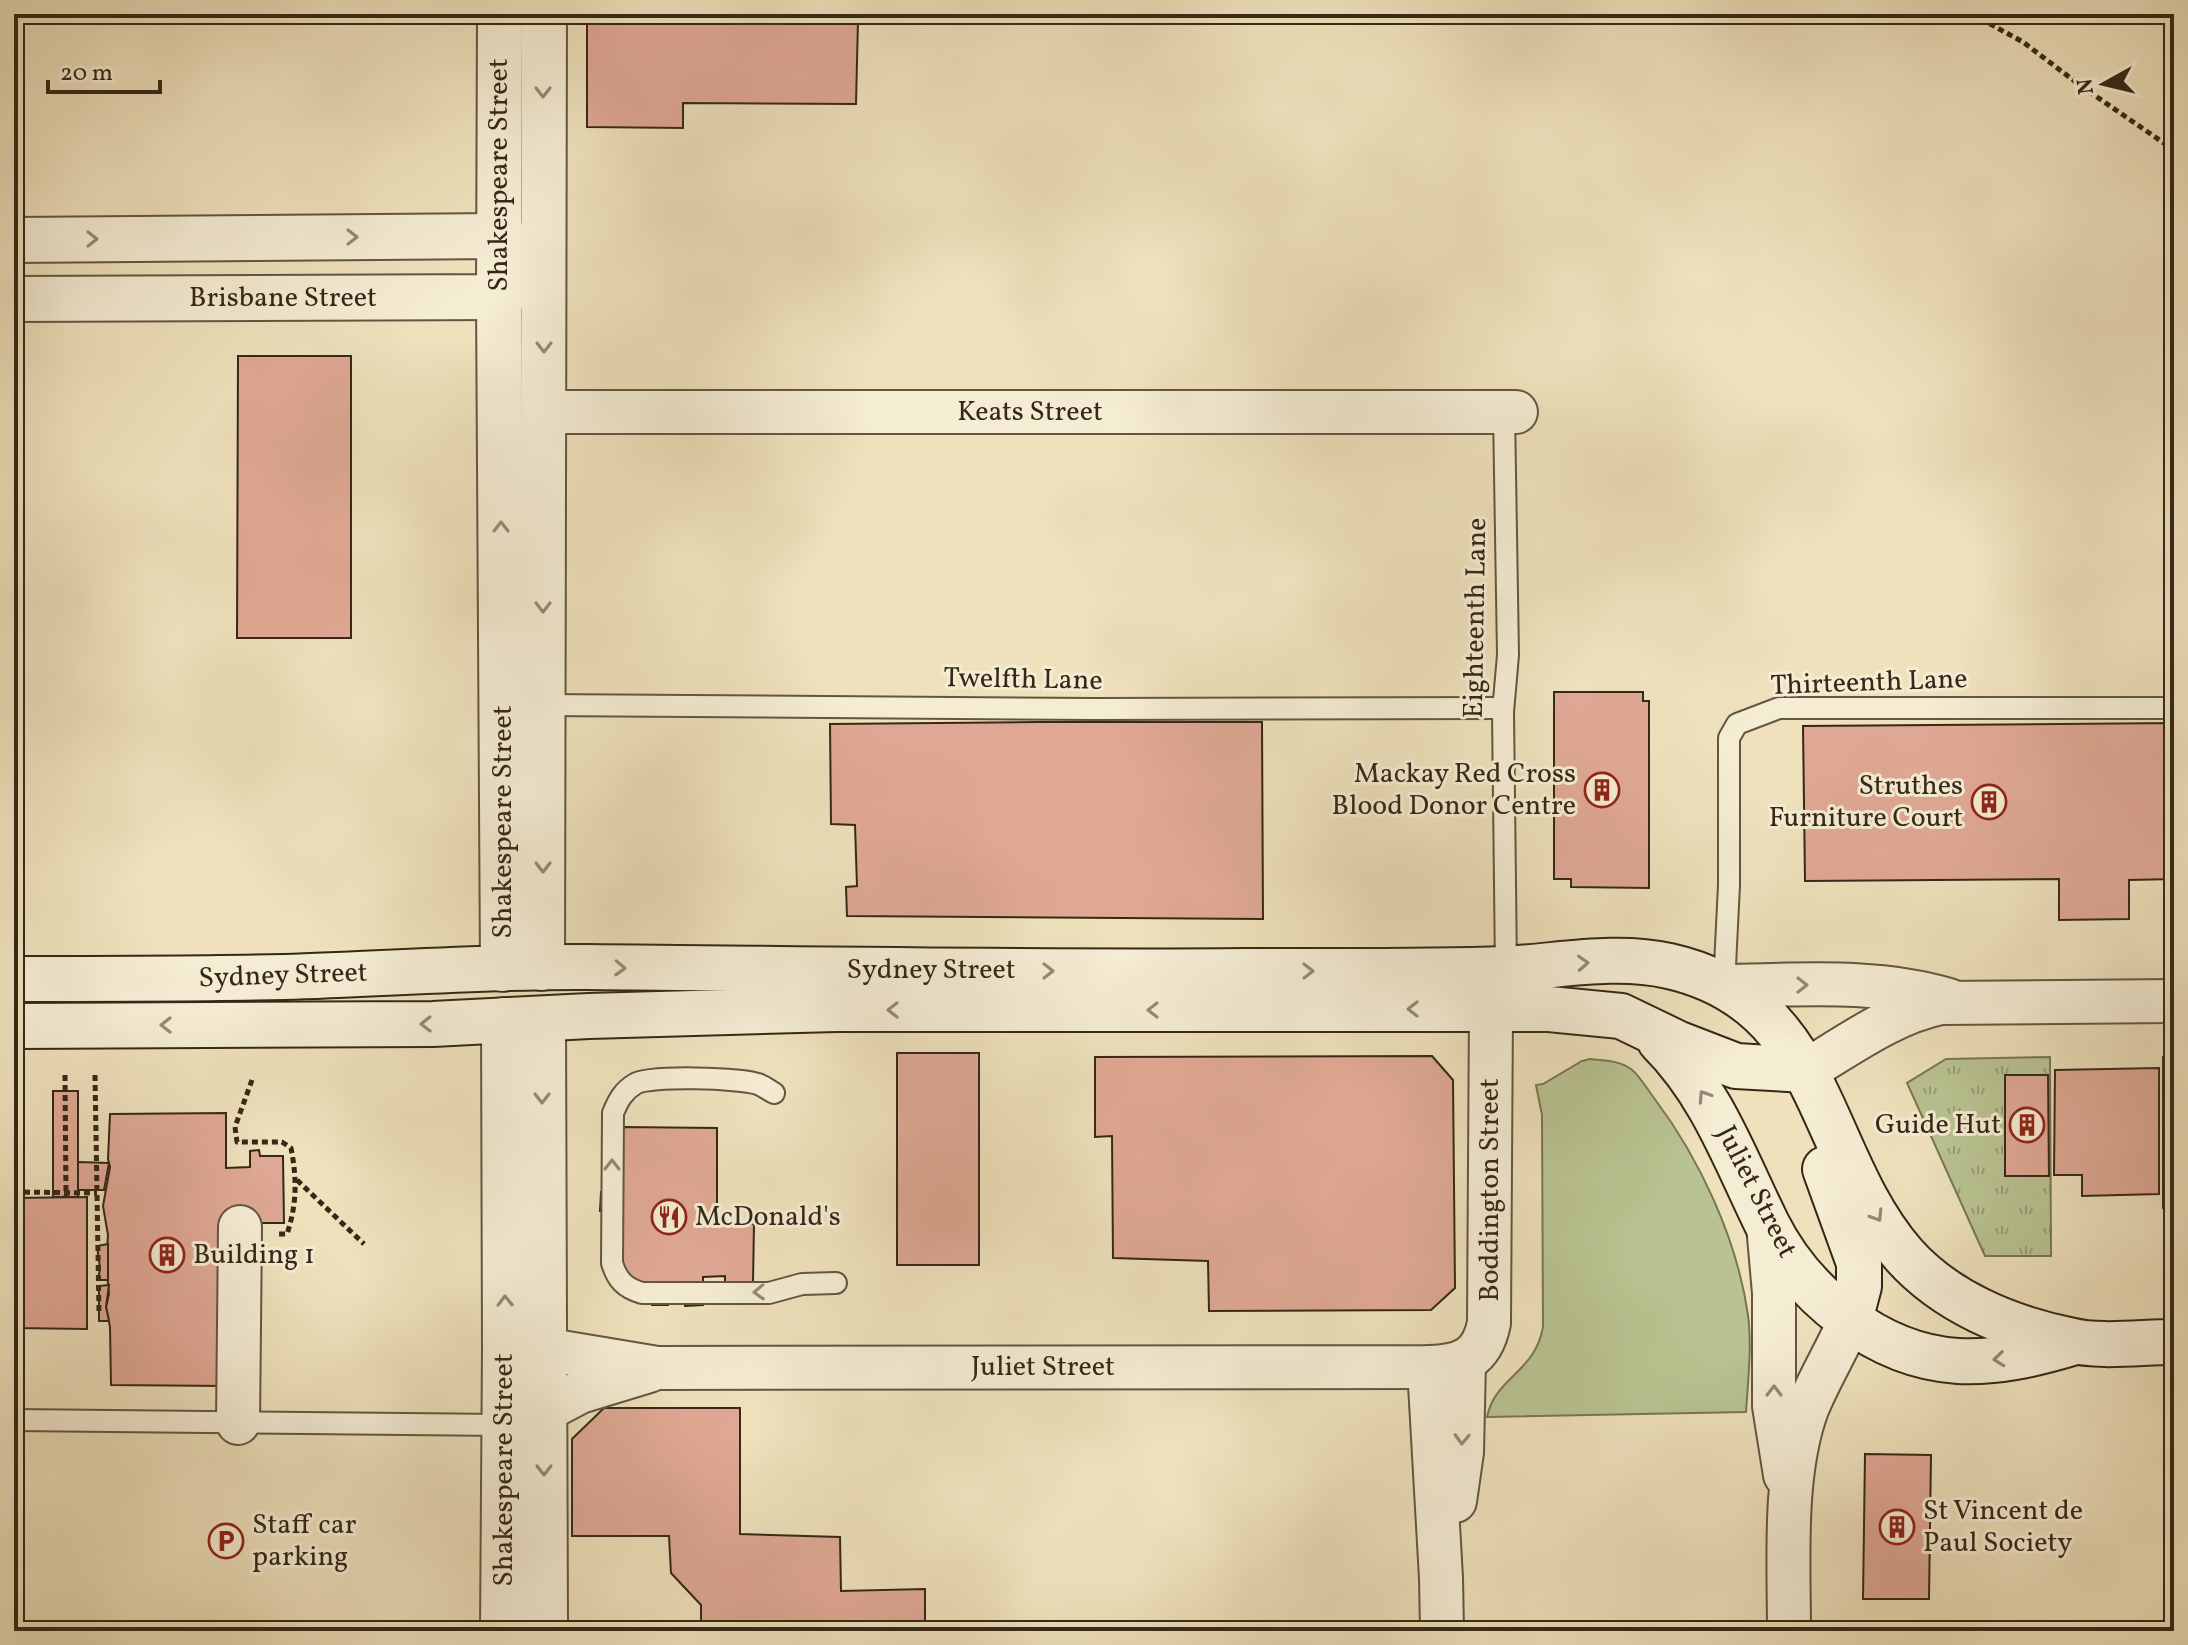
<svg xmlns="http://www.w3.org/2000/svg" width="2188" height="1645" viewBox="0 0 2188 1645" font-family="Vollkorn,serif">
  <defs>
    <pattern id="park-tufts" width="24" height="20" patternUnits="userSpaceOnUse" patternTransform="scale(2)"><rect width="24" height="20" fill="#b9c391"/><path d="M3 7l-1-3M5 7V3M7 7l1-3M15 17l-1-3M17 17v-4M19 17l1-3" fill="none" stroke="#979e75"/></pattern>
  </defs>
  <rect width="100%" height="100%" fill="#eee1bc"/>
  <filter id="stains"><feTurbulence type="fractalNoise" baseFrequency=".0025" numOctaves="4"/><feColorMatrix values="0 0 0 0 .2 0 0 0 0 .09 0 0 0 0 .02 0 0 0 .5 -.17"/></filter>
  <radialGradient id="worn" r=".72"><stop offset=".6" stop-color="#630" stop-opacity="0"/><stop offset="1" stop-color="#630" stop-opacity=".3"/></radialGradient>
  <!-- green -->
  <path fill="#b9c391" stroke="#777654" stroke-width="2" d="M1590 1059C1603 1061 1619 1060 1631 1069 1640 1076 1647 1089 1654 1098 1700 1159 1737 1239 1748 1315 1752 1347 1748 1381 1746 1412L1487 1417C1495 1377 1535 1373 1543 1327L1542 1115 1536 1085 1543 1084 1582 1061Z"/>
  <!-- park -->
  <path fill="url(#park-tufts)" stroke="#777654" stroke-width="2" d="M2050 1057 2051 1256H1985L1907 1083 1946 1059Z"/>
  <!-- building -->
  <g fill="#dfa894" stroke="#352817" stroke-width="2">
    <path d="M587 14H991V20L587 17Z"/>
    <path d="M587 17 858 20 856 104 683 103V128L587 127Z"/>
    <path d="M238 356H351V638H237Z"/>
    <path d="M1554 692H1643V701H1649V888L1571 887V879H1554Z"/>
    <path d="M1037 722H1262L1263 919 847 916 846 887 857 886 855 825 831 824 830 724Z"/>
    <path d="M2174 723V879L2129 880V919L2059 920V879L1805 881 1803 726Z"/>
    <rect x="897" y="1053" width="82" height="212"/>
    <path d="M1432 1056 1453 1080 1455 1288 1431 1310 1209 1311 1208 1261 1113 1258 1112 1136 1095 1137V1057Z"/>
    <rect x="2163" y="1057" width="11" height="151"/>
    <path d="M2159 1068V1194L2082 1196V1175H2054L2055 1070Z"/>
    <path d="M2005 1075H2048L2049 1176H2005Z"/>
    <rect x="53" y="1091" width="25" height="106"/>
    <path d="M226 1113V1168L250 1167V1151L259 1150 260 1156H283L284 1223H245L227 1386 111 1385 110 1327 106 1307 109 1294 106 1265 108 1235 103 1206 110 1167 108 1159 110 1114Z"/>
    <path d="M622 1127 717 1128V1224H754L753 1283H725V1276L703 1277V1305L685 1306V1284H669L668 1305H652V1282H621L622 1211H600L601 1192H622Z"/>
    <path d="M78 1162 109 1163 104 1190H78Z"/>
    <path d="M87 1197V1329L14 1328V1198Z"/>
    <path d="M108 1244V1280H98L100 1268 97 1246Z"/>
    <path d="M109 1285 106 1307 109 1321H99V1286Z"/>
    <path d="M604 1408H740V1534L840 1537 841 1591 925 1589V1631H762V1627L701 1626V1605L671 1573 669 1536H572V1439Z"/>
    <path d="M1865 1454 1931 1455 1929 1599H1863Z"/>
  </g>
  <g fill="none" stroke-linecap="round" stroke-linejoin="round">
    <!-- service casing -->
    <g stroke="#635640" stroke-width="24">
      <g id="service">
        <path d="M1504 412 1508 655 1503 712 1506 969"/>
        <path d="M543 705 1094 709 1503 708"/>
        <path d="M1724 986 1729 885V738L1737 724 1779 708H2174"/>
        <path d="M774 1093C769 1090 763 1086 758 1084 741 1078 649 1075 635 1084 623 1091 618 1101 613 1113L612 1263C617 1280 625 1288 642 1293H769L802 1284 836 1283"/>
        <path d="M14 1420 505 1425"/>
      </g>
    </g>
    <!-- minor casing -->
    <g stroke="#635640" stroke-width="46">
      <g id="minor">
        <path d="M544 412H1516"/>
        <path d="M1724 986C1799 985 1876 978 1949 1000"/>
        <path d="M1807 1070C1849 1045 1892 1013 1941 1003L2174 1001"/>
        <path d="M1768 1225 1774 1293V1406L1785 1475"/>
        <path d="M511 1349H543L657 1368 1429 1367C1463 1366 1482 1358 1489 1323L1491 1009"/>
        <path d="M1429 1367 1441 1578 1442 1631"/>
        <path d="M544 1411 580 1392 649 1371"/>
        <path d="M238 1423 240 1227"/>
        <path d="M1455 1501 1462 1452 1464 1361"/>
        <path d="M1789 1631C1789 1562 1783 1475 1807 1409 1819 1379 1837 1350 1850 1320"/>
      </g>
    </g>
    <!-- tertiary casing -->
    <g stroke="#635640" stroke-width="48">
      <g id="tertiary">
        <path d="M500 14 499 297 503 969"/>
        <path d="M14 240 500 236 523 250"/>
        <path d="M14 299 499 297 524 281"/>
        <path d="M542 968 544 14"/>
        <path d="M543 1020 545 1631"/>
        <path d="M503 1631 505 1349 504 1020"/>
      </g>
    </g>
    <!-- secondary casing -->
    <g stroke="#352817" stroke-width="48">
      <g id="secondary">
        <path d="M14 979C104 979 194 979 284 977 386 974 488 966 589 967 809 969 1028 973 1247 971 1333 971 1420 972 1505 969 1559 966 1616 954 1669 966 1827 1001 1816 1154 1904 1255 1946 1302 2009 1328 2069 1340 2101 1348 2140 1342 2174 1342"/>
        <path d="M14 1026 433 1024 589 1016 836 1009H1549L1621 1016 1679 1044 1736 1066 1807 1070"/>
        <path d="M1660 1041C1712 1093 1735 1159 1767 1224 1802 1294 1877 1356 1958 1361 1998 1363 2035 1354 2072 1343"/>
        <path d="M1825 1169 1859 1263V1286L1850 1320"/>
      </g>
    </g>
    <!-- path -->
    <g stroke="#352817" stroke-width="5" stroke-dasharray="6 4" stroke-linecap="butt">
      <path d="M1972 14 2023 42 2081 86 2174 150"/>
      <path d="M65 1075 66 1197"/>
      <path d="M95 1075 99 1313"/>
      <path d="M252 1080 235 1127 237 1142H282L291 1148C297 1179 297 1204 287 1234H277"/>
      <path d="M297 1180 364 1244"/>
      <path d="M14 1192 97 1193"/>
    </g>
    <!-- service -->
    <use href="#service" stroke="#f4ecd3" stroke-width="20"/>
    <!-- minor -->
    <use href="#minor" stroke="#f4ecd3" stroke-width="42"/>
    <!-- tertiary -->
    <use href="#tertiary" stroke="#f4ecd3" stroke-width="44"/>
    <!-- secondary -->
    <use href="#secondary" stroke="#f4ecd3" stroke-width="44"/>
  </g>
  <!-- one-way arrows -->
  <defs><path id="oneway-chevron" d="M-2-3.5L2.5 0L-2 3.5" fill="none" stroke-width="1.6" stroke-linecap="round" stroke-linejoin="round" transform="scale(2)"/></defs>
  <g stroke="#948a75">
    <use href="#oneway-chevron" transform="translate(543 92) rotate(90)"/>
    <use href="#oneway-chevron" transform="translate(352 237)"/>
    <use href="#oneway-chevron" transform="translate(92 239)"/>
    <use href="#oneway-chevron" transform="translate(544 347) rotate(90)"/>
    <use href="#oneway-chevron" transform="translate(501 527) rotate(-90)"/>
    <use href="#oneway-chevron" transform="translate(543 607) rotate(90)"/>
    <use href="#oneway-chevron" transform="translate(543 867) rotate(90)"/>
    <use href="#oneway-chevron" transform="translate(1583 963) rotate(-3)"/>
    <use href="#oneway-chevron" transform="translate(620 968) rotate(2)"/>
    <use href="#oneway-chevron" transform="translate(1048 971)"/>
    <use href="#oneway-chevron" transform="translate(1308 971) rotate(-1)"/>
    <use href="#oneway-chevron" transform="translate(1802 985)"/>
    <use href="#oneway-chevron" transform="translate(1413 1009) rotate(180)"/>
    <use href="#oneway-chevron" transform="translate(893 1010) rotate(-180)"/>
    <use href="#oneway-chevron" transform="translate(1153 1010) rotate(180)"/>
    <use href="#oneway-chevron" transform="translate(426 1024) rotate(179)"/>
    <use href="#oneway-chevron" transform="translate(166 1025) rotate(180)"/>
    <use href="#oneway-chevron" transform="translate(1704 1096) rotate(-123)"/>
    <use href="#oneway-chevron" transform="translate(542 1098) rotate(90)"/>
    <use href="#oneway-chevron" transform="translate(612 1165) rotate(-90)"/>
    <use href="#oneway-chevron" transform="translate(1877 1216) rotate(58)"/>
    <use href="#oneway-chevron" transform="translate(759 1292) rotate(178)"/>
    <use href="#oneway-chevron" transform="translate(505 1301) rotate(-91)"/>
    <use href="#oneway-chevron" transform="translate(1999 1359) rotate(174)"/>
    <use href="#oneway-chevron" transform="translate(1774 1391) rotate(-90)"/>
    <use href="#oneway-chevron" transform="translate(1462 1439) rotate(92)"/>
    <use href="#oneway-chevron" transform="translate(544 1470) rotate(90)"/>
  </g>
  <!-- icons -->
  <defs>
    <g id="building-ring" transform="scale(1.8)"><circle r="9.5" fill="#f4ecd3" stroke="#8f2418" stroke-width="1.5"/><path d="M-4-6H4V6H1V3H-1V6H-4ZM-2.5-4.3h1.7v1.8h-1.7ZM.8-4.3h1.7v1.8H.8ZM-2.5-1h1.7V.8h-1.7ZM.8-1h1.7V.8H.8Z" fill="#8f2418"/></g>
    <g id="restaurant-ring" transform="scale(1.8)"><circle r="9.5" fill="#f4ecd3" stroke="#8f2418" stroke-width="1.5"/><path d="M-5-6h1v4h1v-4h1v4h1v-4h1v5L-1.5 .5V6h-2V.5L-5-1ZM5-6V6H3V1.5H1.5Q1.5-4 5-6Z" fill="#8f2418"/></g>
    <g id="parking-ring" transform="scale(1.8)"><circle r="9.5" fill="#f4ecd3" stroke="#8f2418" stroke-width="1.5"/><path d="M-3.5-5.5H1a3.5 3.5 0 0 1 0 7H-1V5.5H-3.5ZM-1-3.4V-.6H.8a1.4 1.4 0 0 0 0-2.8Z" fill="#8f2418"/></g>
  </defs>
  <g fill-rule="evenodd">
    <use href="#building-ring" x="1602" y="790"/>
    <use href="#building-ring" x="1989" y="802"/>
    <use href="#building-ring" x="2027" y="1125"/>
    <use href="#restaurant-ring" x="669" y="1217"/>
    <use href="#building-ring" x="167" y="1255"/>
    <use href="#building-ring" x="1897" y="1527"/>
    <use href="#parking-ring" x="226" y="1541"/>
  </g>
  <g text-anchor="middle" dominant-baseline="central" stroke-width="6" stroke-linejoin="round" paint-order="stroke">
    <!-- street labels -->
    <g font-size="28" fill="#352817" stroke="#f4ecd3">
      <text transform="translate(499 175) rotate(-90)">Shakespeare Street</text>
      <text x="283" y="298">Brisbane Street</text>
      <text x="1030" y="412">Keats Street</text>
      <text transform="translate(1476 618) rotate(-89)">Eighteenth Lane</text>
      <text transform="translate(1023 680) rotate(1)">Twelfth Lane</text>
      <text transform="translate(1869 683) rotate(-2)">Thirteenth Lane</text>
      <text transform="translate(503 822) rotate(-90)">Shakespeare Street</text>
      <text x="931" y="970">Sydney Street</text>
      <text transform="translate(283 976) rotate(-2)">Sydney Street</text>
      <text transform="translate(1490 1190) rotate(-90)">Boddington Street</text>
      <text transform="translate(1756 1192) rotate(63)">Juliet Street</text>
      <text x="1043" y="1367">Juliet Street</text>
      <text transform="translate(504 1470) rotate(-90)">Shakespeare Street</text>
    </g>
    <!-- poi labels -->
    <g font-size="28" fill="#352817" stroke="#f4ecd3" text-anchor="start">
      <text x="1576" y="774" text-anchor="end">Mackay Red Cross<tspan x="1576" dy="32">Blood Donor Centre</tspan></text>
      <text x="1963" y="786" text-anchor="end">Struthes<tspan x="1963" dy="32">Furniture Court</tspan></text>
      <text x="2001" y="1125" text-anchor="end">Guide Hut</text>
      <text x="695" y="1217">McDonald's</text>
      <text x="193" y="1255">Building 1</text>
      <text x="1923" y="1511">St Vincent de<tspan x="1923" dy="32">Paul Society</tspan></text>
      <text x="252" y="1525">Staff car<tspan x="252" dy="32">parking</tspan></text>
    </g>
  </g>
  <!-- margin -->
  <rect width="2188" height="1645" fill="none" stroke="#eee1bc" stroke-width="48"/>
  <rect x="16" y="16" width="2156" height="1613" fill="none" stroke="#352817" stroke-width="4"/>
  <rect x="24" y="24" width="2140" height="1597" fill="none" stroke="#352817" stroke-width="2"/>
  <!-- north arrow -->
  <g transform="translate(2104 84) rotate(262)" stroke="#f4ecd3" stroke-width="6" paint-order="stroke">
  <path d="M0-6L14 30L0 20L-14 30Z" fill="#352817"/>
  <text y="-12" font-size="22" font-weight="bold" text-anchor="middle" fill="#352817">N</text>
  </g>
  <!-- scale -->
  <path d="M48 80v12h112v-12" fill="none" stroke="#352817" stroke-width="4"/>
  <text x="60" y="80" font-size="24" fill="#352817" stroke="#f4ecd3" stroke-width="6" paint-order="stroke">20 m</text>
  <rect width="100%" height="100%" filter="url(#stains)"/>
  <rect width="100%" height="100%" fill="url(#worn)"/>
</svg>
